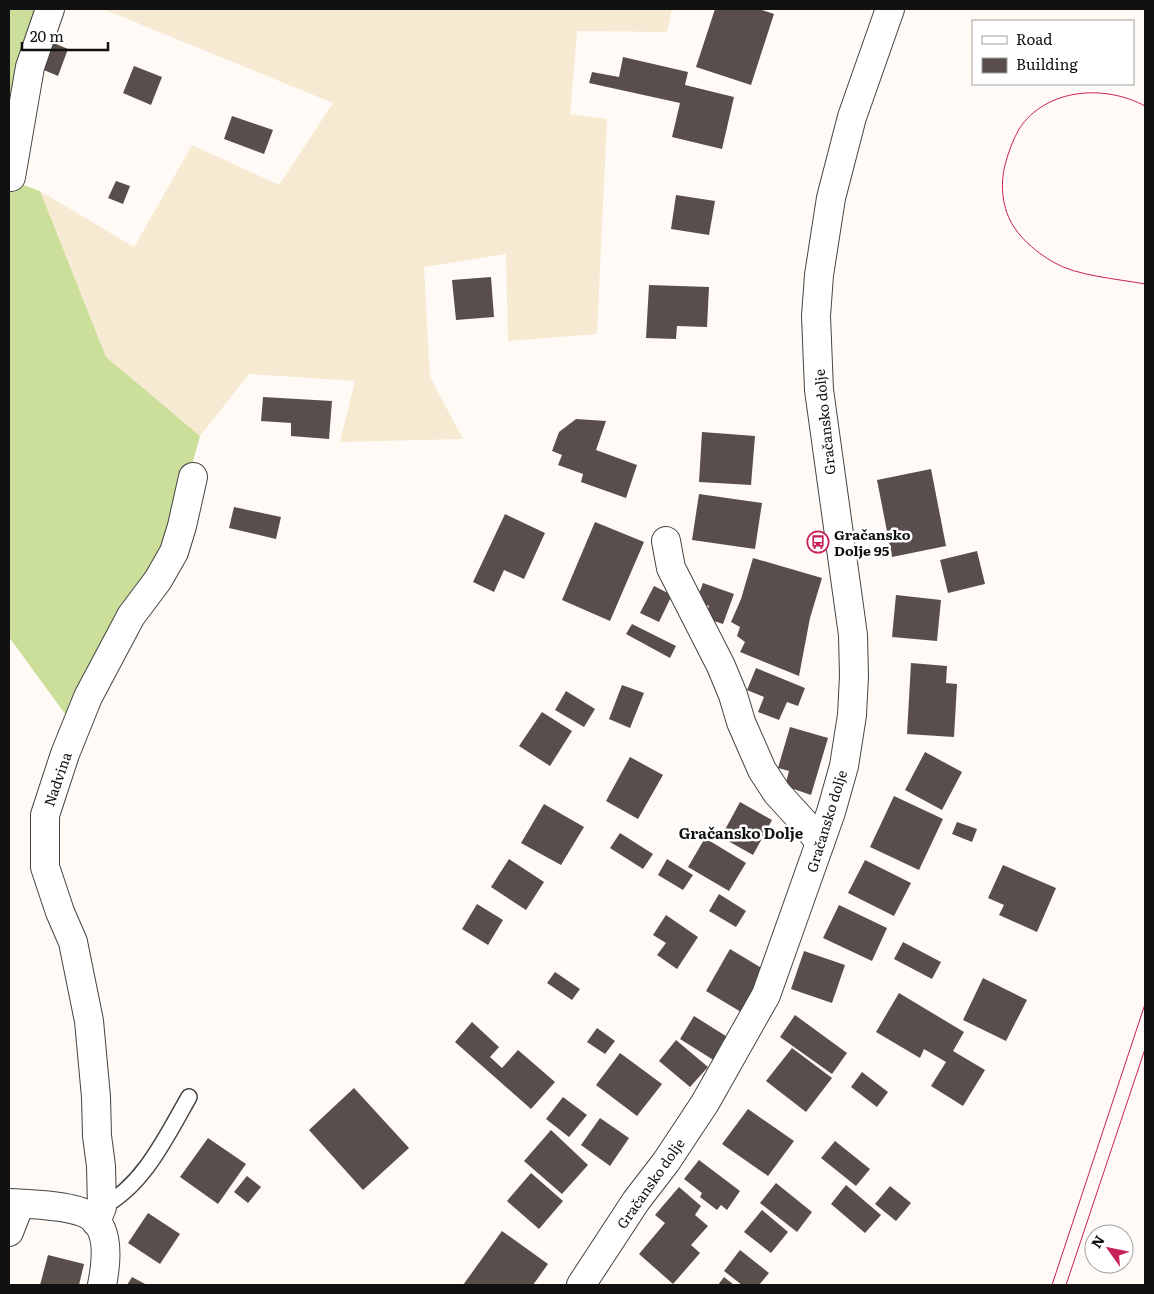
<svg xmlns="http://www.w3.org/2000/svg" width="1154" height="1294" viewBox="0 0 1154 1294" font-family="Literata,serif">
  <rect width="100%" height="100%" fill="#fffaf5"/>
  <!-- farmland -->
  <path fill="#f7ead3" d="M103 9H672L667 32 577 31 570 114 607 119 597 334 508 341 506 254 424 267 430 377 463 439 340 442 355 381 249 374 200 436 106 357 40 191 134 247 192 145 279 185 333 103Z"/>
  <!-- forest -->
  <g fill="#cbde9a">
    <path d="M9 9H36L9 115Z"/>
    <path d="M9 180 40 191 106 357 200 436 167 556 79 733 9 637Z"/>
  </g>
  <!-- building -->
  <g fill="#5a4e4d">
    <path d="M715 9H759L774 14 751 85 696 67Z"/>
    <path d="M49 41 68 49 58 76 39 68Z"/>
    <path d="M623 57 688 72 685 85 734 97 722 149 672 137 680 103 589 83 592 72 619 77Z"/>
    <path d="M134 66 162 77 151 105 123 93Z"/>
    <path d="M232 116 273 130 264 154 224 139Z"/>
    <path d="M116 181 130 186 123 204 108 198Z"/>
    <path d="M676 195 715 201 709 235 671 229Z"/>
    <path d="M491 277 494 317 456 320 452 280Z"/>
    <path d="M649 285 709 287 707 327 677 326 676 339 646 338Z"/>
    <path d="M263 397 332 401 329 439 291 436V423L261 421Z"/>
    <path d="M576 419 606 421 596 450 637 465 626 498 581 482 583 474 558 465 562 455 552 451 559 432Z"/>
    <path d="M702 432 755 436 751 485 699 482Z"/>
    <path d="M931 469 946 546 892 557 877 480Z"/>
    <path d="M699 494 762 503 755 549 692 540Z"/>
    <path d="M234 507 281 517 276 539 229 528Z"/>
    <path d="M505 514 545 533 524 579 504 570 494 592 473 582Z"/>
    <path d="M595 522 644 542 610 621 562 600Z"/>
    <path d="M977 551 985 584 948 593 940 560Z"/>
    <path d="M753 558 822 578 810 618 799 676 740 652 745 642 737 636 740 627 731 622 741 599Z"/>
    <path d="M703 583 734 594 723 624 705 618 709 606 696 602Z"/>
    <path d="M654 586 672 595 659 622 640 613Z"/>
    <path d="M896 595 941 600 937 641 892 637Z"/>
    <path d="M632 624 676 646 670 658 626 634Z"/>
    <path d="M911 663 947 666 946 683 957 684 954 737 907 734Z"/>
    <path d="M756 668 805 688 798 706 787 702 779 720 758 712 764 697 747 690Z"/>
    <path d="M622 685 644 693 630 728 609 719Z"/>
    <path d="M566 691 595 709 584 727 555 710Z"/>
    <path d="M542 712 572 731 550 766 519 746Z"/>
    <path d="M790 727 828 738 811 795 785 786 789 771 778 768Z"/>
    <path d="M925 752 962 772 942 810 905 790Z"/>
    <path d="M630 757 663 775 638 819 606 801Z"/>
    <path d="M894 796 943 819 919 870 870 847Z"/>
    <path d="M740 802 772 820 753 855 721 837Z"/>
    <path d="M544 804 584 827 561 865 521 843Z"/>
    <path d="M957 822 977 829 972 842 952 834Z"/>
    <path d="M620 833 653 854 643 869 610 848Z"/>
    <path d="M705 838 746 863 729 891 688 867Z"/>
    <path d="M509 859 544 882 526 910 491 887Z"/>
    <path d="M667 859 693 875 683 890 658 875Z"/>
    <path d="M865 860 911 883 894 916 848 893Z"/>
    <path d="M1003 865 1056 888 1037 932 999 915 1004 905 988 898Z"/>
    <path d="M719 894 746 911 736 927 709 911Z"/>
    <path d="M477 904 503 920 488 945 462 929Z"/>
    <path d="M839 905 887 928 872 961 823 938Z"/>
    <path d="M666 915 698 937 677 969 657 955 666 943 653 935Z"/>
    <path d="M903 942 941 962 932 979 894 959Z"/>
    <path d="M730 949 765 970 741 1012 706 991Z"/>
    <path d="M804 951 845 965 832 1003 791 989Z"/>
    <path d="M555 972 580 989 572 1000 547 983Z"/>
    <path d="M983 978 1027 1000 1006 1041 963 1020Z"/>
    <path d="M899 993 964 1032 953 1051 985 1070 963 1106 931 1086 946 1062 924 1049 920 1058 876 1032Z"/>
    <path d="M795 1015 847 1053 832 1074 780 1037Z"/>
    <path d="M694 1016 729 1038 715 1061 680 1039Z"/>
    <path d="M472 1022 499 1047 490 1057 502 1068 518 1050 555 1082 531 1109 455 1042Z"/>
    <path d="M597 1028 615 1041 605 1054 587 1042Z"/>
    <path d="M676 1040 708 1067 690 1087 659 1061Z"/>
    <path d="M792 1048 832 1078 806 1112 766 1081Z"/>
    <path d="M620 1053 662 1084 637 1116 596 1085Z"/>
    <path d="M862 1072 888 1092 877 1107 851 1087Z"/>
    <path d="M354 1088 409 1148 363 1190 309 1130Z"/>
    <path d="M563 1097 587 1115 569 1137 546 1119Z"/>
    <path d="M748 1109 794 1141 768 1176 722 1144Z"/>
    <path d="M600 1118 629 1138 610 1166 581 1145Z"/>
    <path d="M551 1130 588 1165 562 1194 524 1161Z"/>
    <path d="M208 1138 246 1164 218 1204 180 1177Z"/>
    <path d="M835 1141 870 1169 856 1186 821 1158Z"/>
    <path d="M699 1160 740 1191 727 1210 721 1205 717 1210 700 1197 702 1193 684 1179Z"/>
    <path d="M531 1173 563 1201 539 1229 507 1201Z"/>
    <path d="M247 1176 261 1187 248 1203 234 1192Z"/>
    <path d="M776 1183 812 1212 797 1232 760 1203Z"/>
    <path d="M846 1185 881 1215 865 1233 831 1204Z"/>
    <path d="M890 1186 911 1203 896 1221 875 1204Z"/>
    <path d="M679 1187 701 1206 695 1215 708 1226 691 1245 700 1253 673 1284 639 1254 665 1223 655 1215Z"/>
    <path d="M762 1210 788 1232 771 1253 744 1232Z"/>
    <path d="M148 1213 180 1234 160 1264 128 1243Z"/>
    <path d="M502 1231 548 1264 533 1285H463Z"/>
    <path d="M740 1250 769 1273 759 1285H742L724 1271Z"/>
    <path d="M48 1255 84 1264 79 1285H40Z"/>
    <path d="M132 1277 147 1285H127Z"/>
    <path d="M724 1277 734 1285H718Z"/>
  </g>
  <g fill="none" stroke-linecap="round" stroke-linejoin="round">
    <!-- service casing -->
    <g stroke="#444" stroke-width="18">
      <path id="service" d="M102 1207C144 1185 166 1137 189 1097"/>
    </g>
    <!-- minor casing -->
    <g stroke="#444" stroke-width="30">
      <g id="minor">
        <path d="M11 177 30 67 50 9"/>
        <path d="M666 541 671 568 721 666 733 695 741 722 762 770 777 793 808 827 820 843"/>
        <path d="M9 1203C28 1204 74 1205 90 1216 111 1229 106 1265 102 1285"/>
        <path d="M96 1222 102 1207 101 1166 97 1136 96 1097 89 1021 73 942 60 912 45 867V815L65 754 88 697 131 616 158 580 174 552 182 526 193 477"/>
        <path d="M9 1232 20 1204"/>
      </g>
    </g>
    <!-- tertiary casing -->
    <g stroke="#444" stroke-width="30">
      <path id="tertiary" d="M581 1285 636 1201 666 1162 705 1103 766 995 831 812 844 766 852 715 854 676 853 635 819 390 816 316 819 275 831 198 852 117 890 9"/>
    </g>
    <!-- service -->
    <use href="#service" stroke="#fff" stroke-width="15"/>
    <!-- minor -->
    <use href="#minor" stroke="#fff" stroke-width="28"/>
    <!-- tertiary -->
    <use href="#tertiary" stroke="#fff" stroke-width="28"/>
    <!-- tram -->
    <g stroke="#c82157" stroke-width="1">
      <path d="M1145 106C1105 84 1046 88 1019 129 1013 140 1008 153 1005 165 1000 185 1002 209 1014 227 1024 242 1038 253 1053 262 1076 276 1119 279 1145 284"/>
      <path d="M1052 1285 1145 1004"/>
      <path d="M1066 1285 1145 1049"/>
    </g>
  </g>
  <!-- icons -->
  <defs>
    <g id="bus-ring" transform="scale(1.125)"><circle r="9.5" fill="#fff" stroke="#c82157" stroke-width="1.5"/><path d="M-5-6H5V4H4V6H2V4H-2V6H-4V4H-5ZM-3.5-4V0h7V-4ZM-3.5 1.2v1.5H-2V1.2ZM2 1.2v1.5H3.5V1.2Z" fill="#c82157"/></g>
  </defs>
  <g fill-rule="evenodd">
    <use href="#bus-ring" x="818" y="542"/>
  </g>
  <g text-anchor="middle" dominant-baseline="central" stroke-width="5" stroke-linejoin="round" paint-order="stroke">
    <!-- street labels -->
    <g font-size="14" fill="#111" stroke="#fff">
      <text transform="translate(824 422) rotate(-96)">Gračansko dolje</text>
      <text transform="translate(57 779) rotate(-71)">Nadvina</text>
      <text transform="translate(826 821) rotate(-73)">Gračansko dolje</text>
      <text transform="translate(650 1183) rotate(-55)">Gračansko dolje</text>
    </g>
    <!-- poi labels -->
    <g font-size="14" font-weight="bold" fill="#111" stroke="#fff" text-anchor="start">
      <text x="834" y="534">Gračansko<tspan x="834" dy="16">Dolje 95</tspan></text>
    </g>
    <!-- neighbourhood labels -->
    <g font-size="15" font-weight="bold" fill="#111" stroke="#fff">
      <text x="741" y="832">Gračansko Dolje</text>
    </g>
  </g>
  <!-- border -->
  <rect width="1154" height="1294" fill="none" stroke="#111111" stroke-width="20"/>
  <!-- legend -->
  <rect x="972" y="20" width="162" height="65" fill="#ffffff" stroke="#a0a0a0"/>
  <rect x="982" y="36" width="25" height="8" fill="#ffffff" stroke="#a0a0a0"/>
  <text x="1016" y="45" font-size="15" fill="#111111">Road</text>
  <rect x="982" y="58" width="25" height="15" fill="#5a4e4d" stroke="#a0a0a0"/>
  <text x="1016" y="70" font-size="15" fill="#111111">Building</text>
  <!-- north arrow -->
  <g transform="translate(1109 1249) rotate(303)"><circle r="24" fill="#ffffff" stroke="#a0a0a0"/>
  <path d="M0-4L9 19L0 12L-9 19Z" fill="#c82157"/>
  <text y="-8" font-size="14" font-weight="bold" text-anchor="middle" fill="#111111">N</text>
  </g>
  <!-- scale -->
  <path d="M22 42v8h86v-8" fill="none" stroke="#111111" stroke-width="2.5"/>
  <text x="30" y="42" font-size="15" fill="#111111" stroke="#ffffff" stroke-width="4" paint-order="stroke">20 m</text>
</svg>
